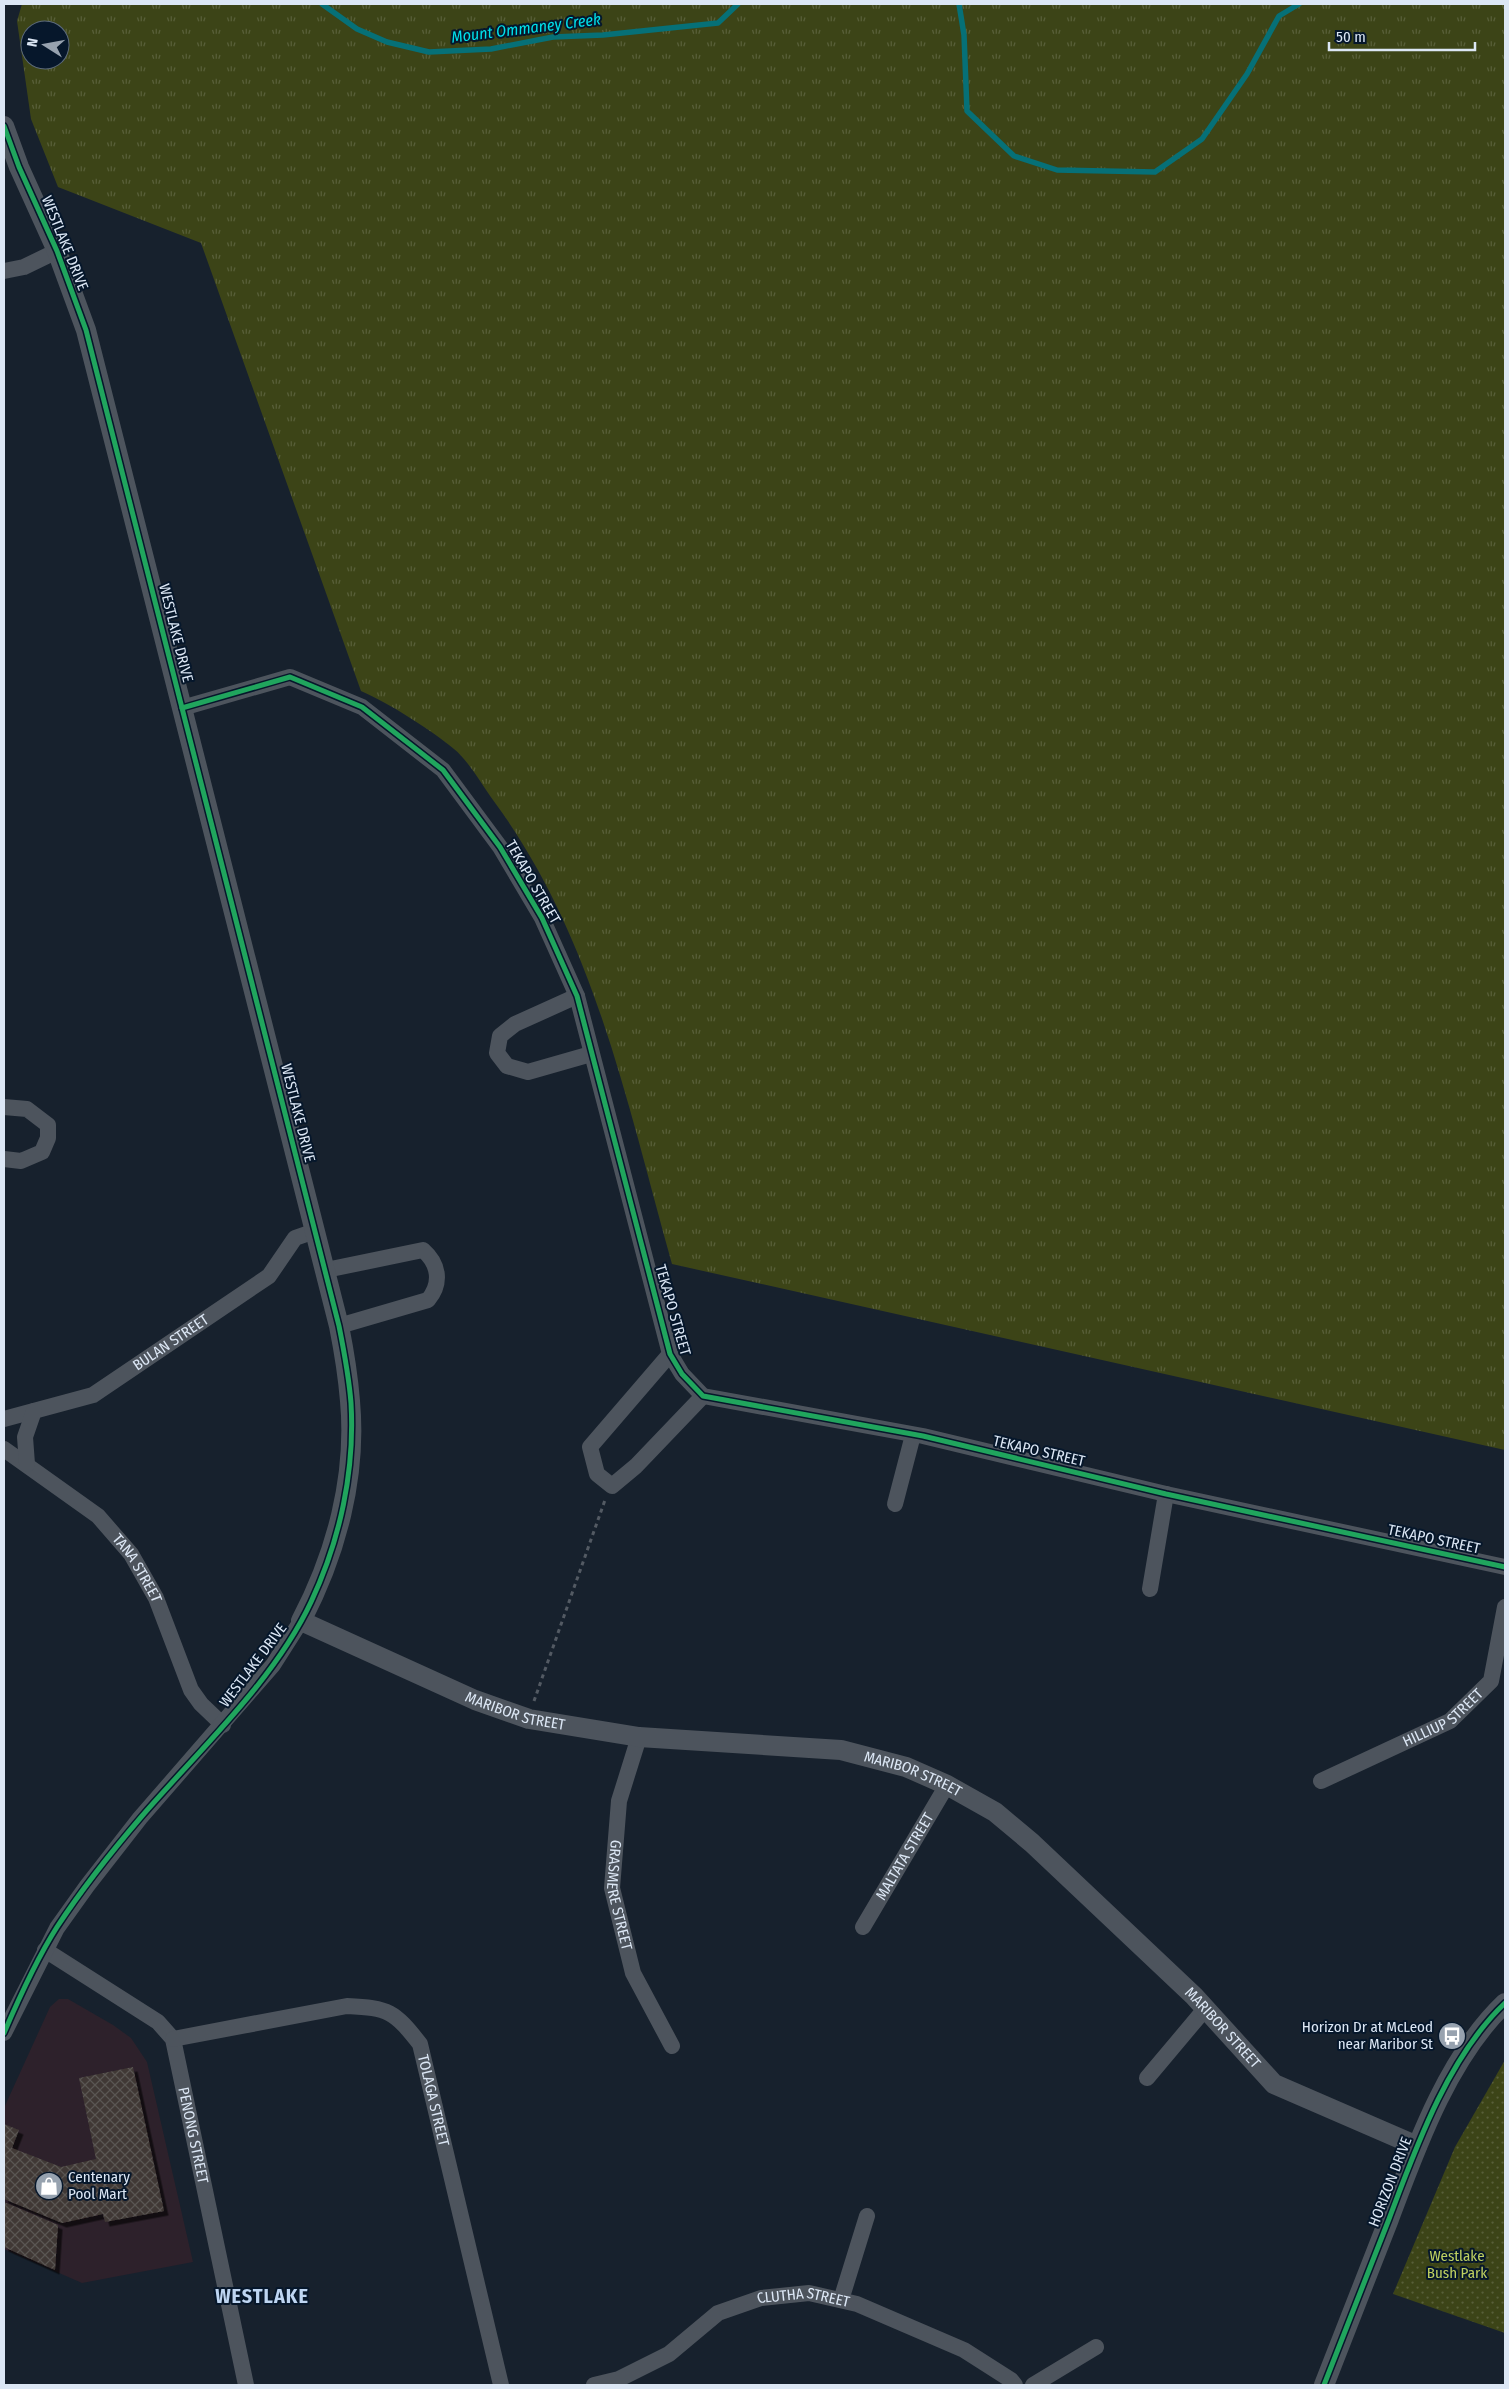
<svg xmlns="http://www.w3.org/2000/svg" width="1509" height="2389" viewBox="0 0 1509 2389" font-family="'Fira Sans Condensed',sans-serif">
  <defs>
    <pattern id="grass-tufts" width="24" height="20" patternUnits="userSpaceOnUse" patternTransform="scale(1.25)"><rect width="24" height="20" fill="#3c4417"/><path d="M3 7l-1-3M5 7V3M7 7l1-3M15 17l-1-3M17 17v-4M19 17l1-3" fill="none" stroke="#585f39"/></pattern>
    <pattern id="park-dots" width="8" height="8" patternUnits="userSpaceOnUse" patternTransform="scale(1.25)"><rect width="8" height="8" fill="#3c4417"/><path d="M2 2h.1M6 6h.1" fill="none" stroke="#585f39" stroke-width="1.8" stroke-linecap="round"/></pattern>
    <pattern id="building-cross-hatch" width="8" height="8" patternUnits="userSpaceOnUse" patternTransform="scale(1.25)"><rect width="8" height="8" fill="#3f3834"/><path d="M0 0l8 8M0 8l8-8" fill="none" stroke="#5a5552"/></pattern>
    <filter id="shadow"><feDropShadow dx="4.5" dy="4.5" stdDeviation="0" flood-color="#0009"/></filter>
  </defs>
  <rect width="100%" height="100%" fill="#17212d"/>
  <!-- commercial -->
  <path fill="#2d212b" d="M59 1999H68L113 2025 131 2038 147 2062 193 2262 82 2283 4 2249V2108L50 2007Z"/>
  <!-- grass -->
  <path fill="url(#grass-tufts)" fill-rule="evenodd" d="M22 4H1505V1450L672 1264C627 1104 594 936 493 800 482 785 468 760 454 749 431 730 389 703 361 691L201 243 58 187 31 119 17 21ZM30 30H60V60H30Z"/>
  <!-- park -->
  <path fill="url(#park-dots)" d="M1505 2060V2333L1393 2294 1455 2147Z"/>
  <g fill="none" stroke-linecap="round" stroke-linejoin="round">
    <!-- stream -->
    <g stroke="#067077" stroke-width="5.5">
      <path d="M322 4 357 29 387 42 429 52 491 49 553 37 603 35 718 23 738 4"/>
      <path d="M959 4 964 35 967 111 1014 156 1057 170 1155 172 1202 139 1247 74 1279 16 1299 4"/>
    </g>
  </g>
  <!-- building -->
  <g fill="url(#building-cross-hatch)" filter="url(#shadow)">
    <path d="M133 2067 164 2211 105 2222 103 2214 62 2223 4 2199V2124L19 2130 12 2148 61 2167 96 2159 79 2078Z"/>
    <path d="M4 2202 58 2225 55 2270 4 2247Z"/>
  </g>
  <g fill="none" stroke-linecap="round" stroke-linejoin="round">
    <!-- path -->
    <path stroke="#535a63" stroke-width="3" stroke-dasharray="4 4" stroke-linecap="butt" d="M534 1701 605 1500"/>
    <!-- minor -->
    <g stroke="#4d545d" stroke-width="16">
      <path d="M4 271 24 267 57 251"/>
      <path d="M182 708 290 677 362 707 443 770 500 847 542 918 577 996 670 1354 682 1374 703 1396 923 1436 1166 1494 1505 1567"/>
      <path d="M577 996 515 1024 500 1036 497 1053 507 1066 528 1072 591 1054"/>
      <path d="M4 1107 27 1109 48 1125V1138L42 1152 21 1161 4 1159"/>
      <path d="M326 1270 423 1250C439 1264 442 1283 428 1300L339 1326"/>
      <path d="M670 1354 590 1447 597 1474 612 1486 636 1466 703 1396"/>
      <path id="s1" d="M4 1419 93 1395 269 1276 295 1238 315 1231"/>
      <path id="s2" d="M4 1449 98 1516 131 1554 156 1598 191 1690 201 1704 223 1725"/>
      <path d="M27 1464 25 1437 34 1411"/>
      <path d="M895 1504 913 1435"/>
      <path d="M1150 1589 1166 1494"/>
      <path id="s3" d="M639 1737 619 1801 612 1888 633 1973 672 2046"/>
      <path id="s4" d="M1321 1781 1450 1721 1491 1681 1505 1607"/>
      <path id="s5" d="M863 1927 947 1785"/>
      <path id="s6" d="M45 1950 158 2022 173 2039 246 2385"/>
      <path d="M4 2033 57 1928 87 1886 140 1818 273 1665 301 1621"/>
      <path id="s7" d="M173 2039 347 2006C389 2008 394 2011 420 2044L501 2385"/>
      <path d="M1147 2078 1205 2009"/>
      <path d="M841 2300 867 2216"/>
      <path id="s8" d="M594 2385 619 2379 669 2354 718 2313 761 2298 809 2293 857 2304 964 2350 1011 2380 1015 2385"/>
      <path d="M1033 2385 1096 2347"/>
    </g>
    <!-- tertiary -->
    <g stroke="#4d545d" stroke-width="20">
      <path id="s9" d="M4 126 19 167 57 251 86 330 339 1326C344 1351 348 1376 350 1401 357 1477 336 1554 301 1621L475 1700 529 1719 639 1737 841 1750 906 1767 947 1785 995 1812 1032 1843 1194 1996 1274 2084 1417 2146"/>
      <path d="M1324 2385C1346 2330 1367 2274 1389 2219 1416 2147 1448 2057 1505 2003"/>
    </g>
    <!-- cycleway casing -->
    <g stroke="#06172b" stroke-width="8">
      <g id="cycleway">
        <path d="M4 126 19 167 57 251 86 330 339 1326C344 1351 349 1377 351 1403 355 1471 340 1540 311 1602 274 1681 199 1750 142 1816 112 1851 82 1889 57 1927 36 1960 19 1998 4 2033"/>
        <path d="M182 708 290 677 362 707 443 770 500 847 542 918 577 996 670 1354 682 1374 703 1396 923 1436 1166 1494 1505 1567"/>
        <path d="M1324 2385C1346 2330 1367 2274 1389 2219 1416 2147 1448 2057 1505 2003"/>
      </g>
    </g>
    <!-- cycleway -->
    <use href="#cycleway" stroke="#20a55d" stroke-width="5"/>
  </g>
  <!-- icons -->
  <defs>
    <g id="bus-disc" transform="scale(1.4375)"><circle r="9.5" fill="#97a2af" stroke="#06172b"/><path d="M-5-6H5V4H4V6H2V4H-2V6H-4V4H-5ZM-3.5-4V0h7V-4ZM-3.5 1.2v1.5H-2V1.2ZM2 1.2v1.5H3.5V1.2Z" fill="#fff"/></g>
    <g id="shop-disc" transform="scale(1.4375)"><circle r="9.5" fill="#97a2af" stroke="#06172b"/><path d="M-5-2.5h2.3a2.7 3.5 0 0 1 5.4 0H5L5.5 6h-11ZM-1.5-2.5h3a1.5 2.3 0 0 0-3 0Z" fill="#fff"/></g>
  </defs>
  <g fill-rule="evenodd">
    <use href="#bus-disc" x="1452" y="2036"/>
    <use href="#shop-disc" x="49" y="2186"/>
  </g>
  <g text-anchor="middle" dominant-baseline="central" stroke-width="4" stroke-linejoin="round" paint-order="stroke">
    <!-- street labels -->
    <g font-size="15" fill="#dce7f5" stroke="#06172b">
      <text transform="translate(65 243) rotate(68)">WESTLAKE DRIVE</text>
      <text transform="translate(176 633) rotate(76)">WESTLAKE DRIVE</text>
      <text transform="translate(533 882) rotate(60)">TEKAPO STREET</text>
      <text transform="translate(298 1113) rotate(76)">WESTLAKE DRIVE</text>
      <text transform="translate(673 1310) rotate(74)">TEKAPO STREET</text>
      <text stroke="none"><textPath href="#s1" startOffset="186">BULAN STREET</textPath></text>
      <text transform="translate(1039 1451) rotate(13)">TEKAPO STREET</text>
      <text transform="translate(1434 1539) rotate(12)">TEKAPO STREET</text>
      <text stroke="none"><textPath href="#s2" startOffset="181">TANA STREET</textPath></text>
      <text transform="translate(253 1665) rotate(-53)">WESTLAKE DRIVE</text>
      <text stroke="none"><textPath href="#s9" startOffset="1785">MARIBOR STREET</textPath></text>
      <text stroke="none"><textPath href="#s4" startOffset="138">HILLIUP STREET</textPath></text>
      <text stroke="none"><textPath href="#s9" startOffset="2190">MARIBOR STREET</textPath></text>
      <text stroke="none"><textPath href="#s5" startOffset="82">MALTATA STREET</textPath></text>
      <text stroke="none"><textPath href="#s3" startOffset="162">GRASMERE STREET</textPath></text>
      <text stroke="none"><textPath href="#s9" startOffset="2595">MARIBOR STREET</textPath></text>
      <text stroke="none"><textPath href="#s7" startOffset="322">TOLAGA STREET</textPath></text>
      <text stroke="none"><textPath href="#s6" startOffset="255">PENONG STREET</textPath></text>
      <text transform="translate(1390 2182) rotate(-69)">HORIZON DRIVE</text>
      <text stroke="none"><textPath href="#s8" startOffset="234">CLUTHA STREET</textPath></text>
    </g>
    <!-- poi labels -->
    <g font-size="15" fill="#dce7f5" stroke="#06172b" text-anchor="end">
      <text x="1433" y="2027">Horizon Dr at McLeod<tspan x="1433" dy="17">near Maribor St</tspan></text>
      <text x="68" y="2177" text-anchor="start">Centenary<tspan x="68" dy="17">Pool Mart</tspan></text>
    </g>
    <!-- park labels -->
    <g font-size="15" fill="#bfd160" stroke="#06172b">
      <text x="1457" y="2256">Westlake<tspan x="1457" dy="17">Bush Park</tspan></text>
    </g>
    <!-- water labels -->
    <g font-size="16" font-style="italic" fill="#00e0ea" stroke="#06172b">
      <text transform="translate(526 28) rotate(-7)">Mount Ommaney Creek</text>
    </g>
    <!-- district labels -->
    <g font-size="20" font-weight="bold" letter-spacing="1" fill="#bed5f1" stroke="#06172b">
      <text x="262" y="2296">WESTLAKE</text>
    </g>
  </g>
  <!-- border -->
  <rect width="1509" height="2389" fill="none" stroke="#dce7f5" stroke-width="10"/>
  <!-- north arrow -->
  <g transform="translate(45 45) rotate(281)"><circle r="24" fill="#06172b" stroke="#5c6a7c"/>
  <path d="M0-4L9 19L0 12L-9 19Z" fill="#97a2af"/>
  <text y="-8" font-size="14" font-weight="bold" text-anchor="middle" fill="#dce7f5">N</text>
  </g>
  <!-- scale -->
  <path d="M1329 42v8h146v-8" fill="none" stroke="#dce7f5" stroke-width="2.5"/>
  <text x="1336" y="42" font-size="15" fill="#dce7f5" stroke="#06172b" stroke-width="4" paint-order="stroke">50 m</text>
</svg>
